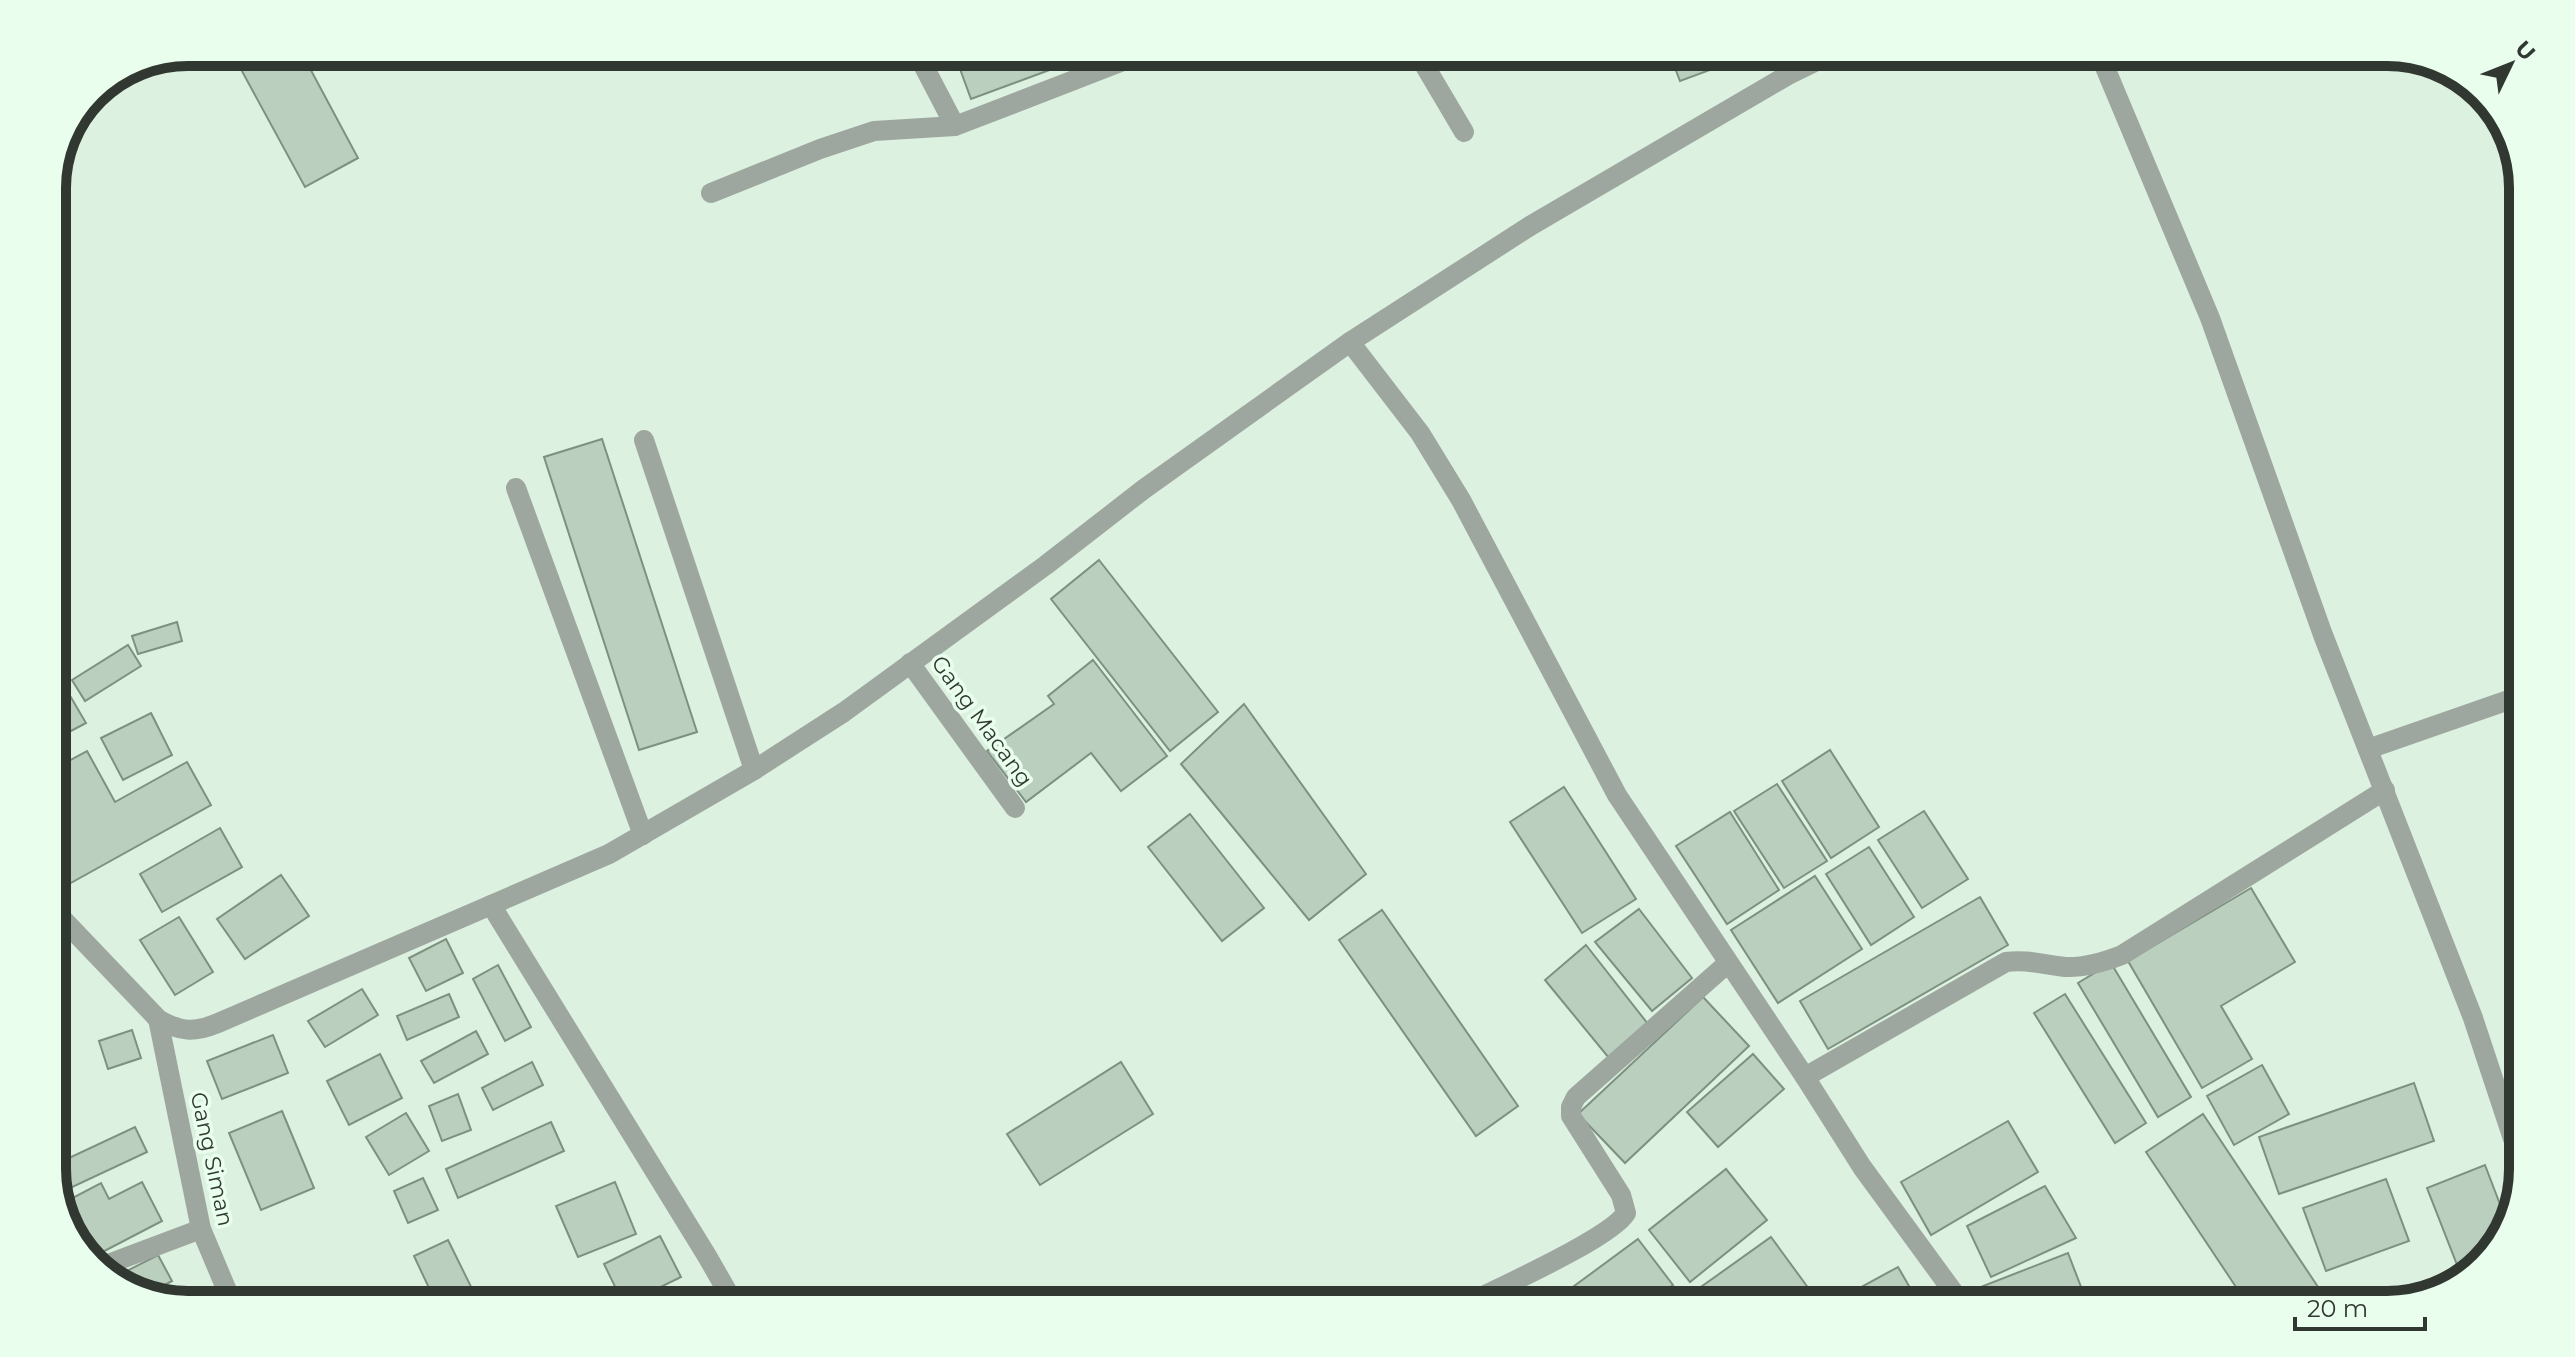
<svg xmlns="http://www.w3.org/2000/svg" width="2575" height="1357" viewBox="0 0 2575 1357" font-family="Montserrat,sans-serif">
  <rect width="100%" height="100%" fill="#dcf1df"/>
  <!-- building -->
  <g fill="#bacfbe" stroke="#7e9181" stroke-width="2">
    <path d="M1670 55H1713L1718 67 1680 81Z"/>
    <path d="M956 58H1082L971 99Z"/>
    <path d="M306 61 358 158 305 187 237 62Z"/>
    <path d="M602 439 697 732 639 750 544 457Z"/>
    <path d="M1099 560 1218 712 1170 751 1051 599Z"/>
    <path d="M55 561 66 577 52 586V563Z"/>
    <path d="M177 622 182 641 138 654 132 636Z"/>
    <path d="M128 645 141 666 85 701 72 680Z"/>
    <path d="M1093 660 1167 756 1121 791 1091 753 1026 802 987 751 1054 704 1048 696Z"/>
    <path d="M55 670 86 723 52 741V672Z"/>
    <path d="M1244 704 1366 874 1309 920 1181 764Z"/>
    <path d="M151 713 172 755 123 780 101 738Z"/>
    <path d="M1830 750 1879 827 1831 858 1782 781Z"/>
    <path d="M87 751 115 802 187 762 211 805 69 884 52 855V839L64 833 52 813V770Z"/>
    <path d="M1777 784 1827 861 1784 888 1734 811Z"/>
    <path d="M1564 787 1636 899 1582 933 1510 822Z"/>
    <path d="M1924 811 1968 879 1922 908 1878 840Z"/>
    <path d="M1730 812 1779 890 1727 924 1676 846Z"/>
    <path d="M1190 814 1264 908 1222 941 1148 847Z"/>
    <path d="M220 828 242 867 162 912 140 874Z"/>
    <path d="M1869 847 1914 917 1871 945 1826 874Z"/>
    <path d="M281 875 309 916 245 959 217 919Z"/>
    <path d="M1815 876 1862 949 1778 1003 1731 930Z"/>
    <path d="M2251 888 2295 962 2221 1006 2252 1059 2202 1088 2128 961Z"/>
    <path d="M1980 897 2008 945 1828 1049 1800 1001Z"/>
    <path d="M1639 909 1692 978 1652 1011 1595 942Z"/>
    <path d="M1382 910 1518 1106 1476 1136 1339 940Z"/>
    <path d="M179 917 213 972 175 995 140 940Z"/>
    <path d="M446 939 463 973 426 991 409 958Z"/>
    <path d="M1586 945 1648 1024 1609 1058 1545 980Z"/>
    <path d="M2111 963 2191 1097 2158 1117 2078 983Z"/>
    <path d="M498 965 531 1027 505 1041 473 979Z"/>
    <path d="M362 989 378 1015 325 1047 308 1021Z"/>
    <path d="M449 994 459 1017 407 1040 397 1016Z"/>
    <path d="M2065 994 2146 1123 2115 1143 2034 1013Z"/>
    <path d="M1703 997 1749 1046 1625 1163 1578 1114Z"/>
    <path d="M132 1030 141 1058 108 1069 99 1041Z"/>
    <path d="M476 1031 488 1054 434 1083 421 1061Z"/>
    <path d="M273 1035 288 1073 222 1099 207 1061Z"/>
    <path d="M380 1054 402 1098 349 1125 327 1081Z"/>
    <path d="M1753 1054 1784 1089 1718 1147 1687 1112Z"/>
    <path d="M532 1062 543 1085 493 1110 482 1088Z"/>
    <path d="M1121 1062 1153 1114 1040 1185 1007 1134Z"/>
    <path d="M2262 1065 2289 1114 2234 1145 2207 1096Z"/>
    <path d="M2414 1083 2434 1141 2279 1194 2259 1137Z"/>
    <path d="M458 1094 471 1130 442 1141 429 1106Z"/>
    <path d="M282 1111 314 1188 261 1210 229 1133Z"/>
    <path d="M406 1113 429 1151 389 1175 366 1137Z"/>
    <path d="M2203 1114 2330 1305H2248L2146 1152Z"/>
    <path d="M2008 1121 2038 1172 1931 1235 1901 1182Z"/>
    <path d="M551 1122 564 1151 458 1198 446 1169Z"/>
    <path d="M135 1127 147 1152 66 1190 54 1165Z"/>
    <path d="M2485 1165 2509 1228 2468 1272 2461 1275 2427 1188Z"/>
    <path d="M1726 1169 1767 1220 1690 1282 1649 1230Z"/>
    <path d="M423 1178 438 1210 408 1223 394 1191Z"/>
    <path d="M2386 1179 2409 1241 2326 1271 2303 1208Z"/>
    <path d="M142 1182 162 1221 91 1258 75 1244 61 1204 101 1183 109 1199Z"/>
    <path d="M615 1182 636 1234 578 1257 556 1206Z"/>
    <path d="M2045 1186 2076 1238 1991 1277 1967 1226Z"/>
    <path d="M660 1236 681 1277 624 1305 604 1264Z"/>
    <path d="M1771 1237 1809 1289 1787 1305H1699L1691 1294Z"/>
    <path d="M1638 1239 1673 1285 1646 1305H1575L1566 1292Z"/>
    <path d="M448 1240 480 1305H437L414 1256Z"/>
    <path d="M2068 1253 2088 1305H1984L1978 1288Z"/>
    <path d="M158 1255 172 1281 146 1295 128 1291 113 1278Z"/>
    <path d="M1898 1267 1920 1305H1833L1832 1303Z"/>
    <path d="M685 1297 688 1305H666Z"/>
  </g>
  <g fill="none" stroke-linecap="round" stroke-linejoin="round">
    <!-- service -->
    <g stroke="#9ea79f" stroke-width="20">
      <path d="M644 440 754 770"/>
      <path d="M516 488 643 835"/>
      <path d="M910 663 1015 808"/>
    </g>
    <!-- minor -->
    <g stroke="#9ea79f" stroke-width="20">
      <path d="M2099 53 2210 318 2323 635 2473 1018 2523 1169"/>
      <path d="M1419 56 1464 132"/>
      <path d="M920 59 955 126 1131 58"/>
      <path d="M711 193 820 149 874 131 955 126"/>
      <path d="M1350 342 1420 433 1461 500 1617 795 1805 1077 2006 962C2027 959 2044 965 2065 967 2084 968 2104 962 2122 955L2385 790"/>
      <path d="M2368 749 2523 695"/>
      <path d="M491 905 707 1256 735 1305"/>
      <path d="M52 908 158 1019C180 1032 194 1033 218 1023L609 854 754 770 844 712 1046 565 1144 489 1350 342 1530 226 1788 75 1829 55"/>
      <path d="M158 1019 201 1229 233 1305"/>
      <path d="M1805 1077 1862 1167 1957 1297"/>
      <path d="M100 1267 201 1229"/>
      <path d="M1465 1305C1498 1288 1611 1238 1626 1213L1621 1195 1571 1116V1107L1576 1097 1728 963"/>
    </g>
  </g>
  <g text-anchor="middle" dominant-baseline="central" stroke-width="7" stroke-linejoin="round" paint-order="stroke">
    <!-- street labels -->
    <g font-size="22" fill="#303831" stroke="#e9feed">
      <text transform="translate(982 721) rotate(54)">Gang Macang</text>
      <text transform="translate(212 1159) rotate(78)">Gang Siman</text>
    </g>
  </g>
  <!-- crop -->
  <path d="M0 0H2575V1357H0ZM188 66H2387A122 122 0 0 1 2509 188V1169A122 122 0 0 1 2387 1291H188A122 122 0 0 1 66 1169V188A122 122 0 0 1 188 66Z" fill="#e9feed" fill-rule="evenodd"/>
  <path fill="none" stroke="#303831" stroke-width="10" d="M188 66H2387A122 122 0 0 1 2509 188V1169A122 122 0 0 1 2387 1291H188A122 122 0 0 1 66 1169V188A122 122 0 0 1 188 66Z"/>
  <!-- north arrow -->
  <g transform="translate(2511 64) rotate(47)" stroke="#e9feed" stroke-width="6" paint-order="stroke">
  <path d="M0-6L14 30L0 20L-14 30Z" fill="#303831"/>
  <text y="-12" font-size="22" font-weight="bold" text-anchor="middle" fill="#303831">U</text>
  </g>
  <!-- scale -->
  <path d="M2295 1317v12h130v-12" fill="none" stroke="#303831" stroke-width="4"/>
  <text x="2307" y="1317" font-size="24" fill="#303831" stroke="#e9feed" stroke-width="6" paint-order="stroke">20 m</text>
</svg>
